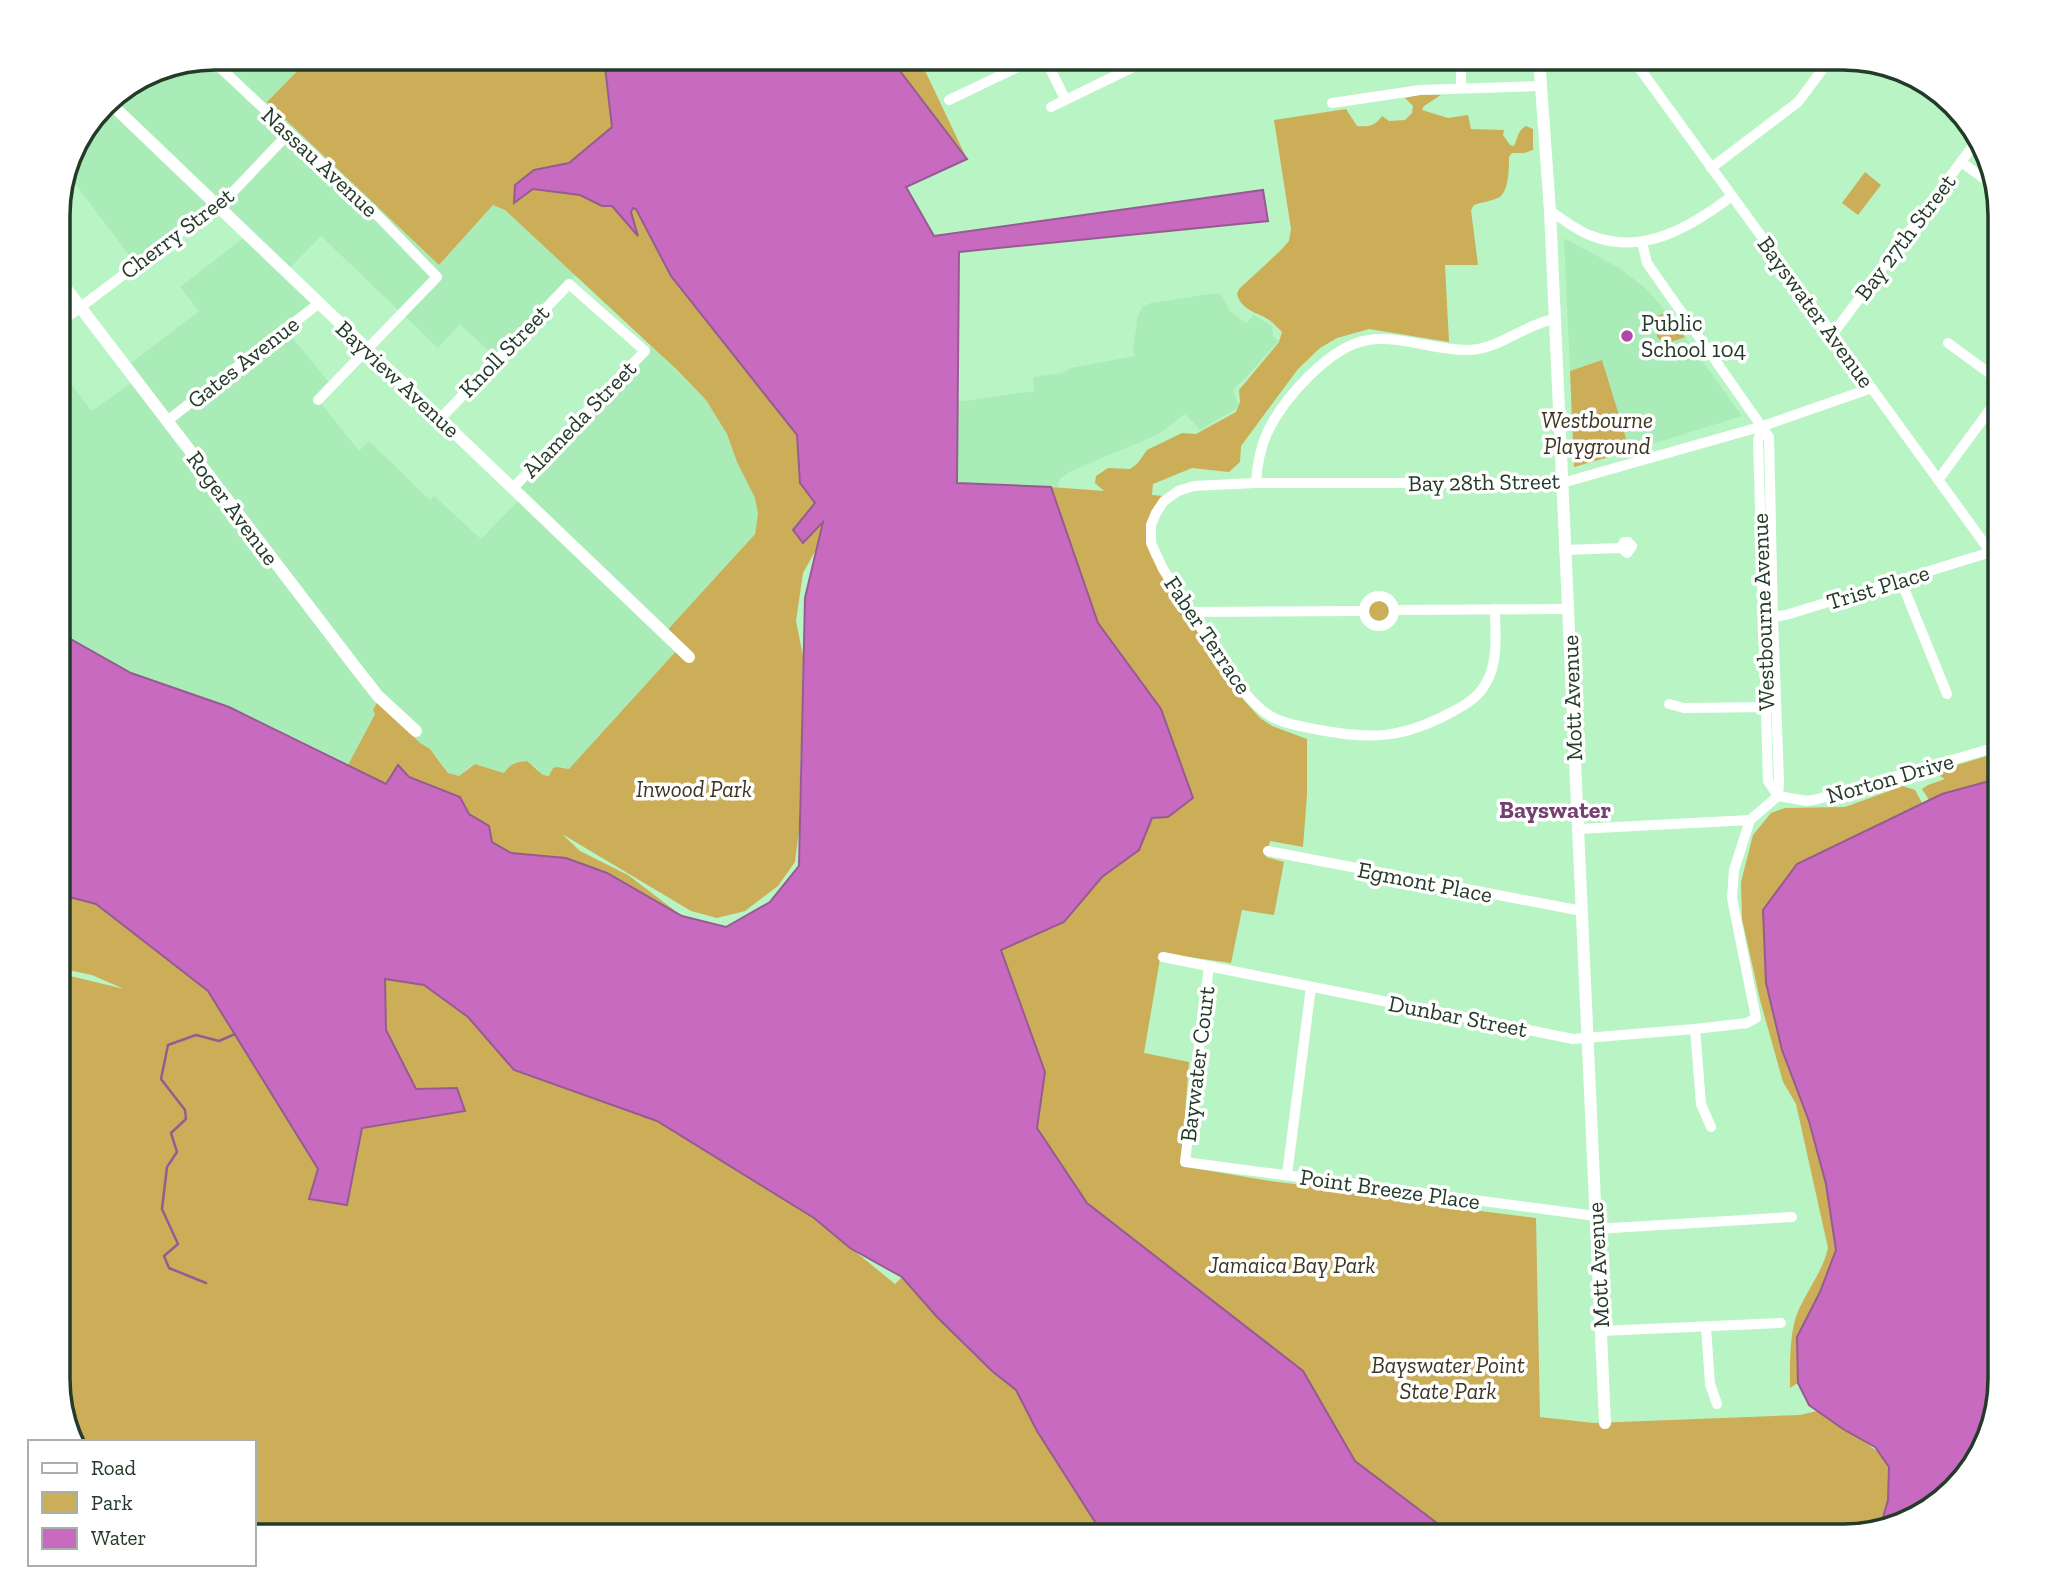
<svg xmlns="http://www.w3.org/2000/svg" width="2058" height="1594" viewBox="0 0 2058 1594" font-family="'Zilla Slab',serif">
  <rect width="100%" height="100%" fill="#b9f4c5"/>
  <!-- built -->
  <g fill="#aaecb7">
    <path d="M215 58H310L267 102 439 265 493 205 505 210 576 275 496 358 460 324 438 348 321 236 286 272 320 304 286 330 333 387 320 402 359 451 369 441 430 500 434 496 481 539 522 497 515 489 651 346 706 400 727 434 737 462 755 498 758 514 755 533 664 635 678 649 569 769 562 767 549 776 543 775 534 765 504 773 480 765 470 766 459 776H455L449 773 434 754 420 743 375 713 348 765 229 707 131 673 58 632V388L68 380 92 411 136 379 127 366 199 311 180 287 247 235 214 203 135 263 67 173 74 146 111 97 155 70Z"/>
    <path d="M1564 238 1621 269 1645 288 1667 312 1742 416 1630 451 1602 361 1570 371Z"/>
    <path d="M1217 293 1222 296 1230 311 1246 323 1254 315 1272 326 1273 337 1279 340 1243 381 1233 389 1239 407 1200 430 1185 414 1157 435 1069 472 1059 480 1058 487 957 483V402L1034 391 1033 377 1062 373 1071 368 1135 356 1133 349 1138 316 1143 306 1151 303Z"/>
  </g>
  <!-- green -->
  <g fill="#ccae59">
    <path d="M310 58H604L612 127 569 163 534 170 515 202 533 189 580 195 602 206H612L637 236 631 212 633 208 636 209 671 276 797 435 801 483 815 503 823 520 817 548 803 573 796 621 803 656 799 831 795 862 778 886 745 911 717 918 691 911 562 834 580 851 628 875 682 916 607 873 566 858 511 853 492 842 489 826 469 814 460 797 409 777 398 765 387 784 348 765 375 714 373 710 378 701 420 743 430 749 448 773 459 776 475 764 504 773C510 764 516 762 527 761L543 775 549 776 553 768 557 767 569 769 678 649 663 635 755 534 758 514 755 498 737 462 727 434 706 400 677 370 505 210 493 205 439 265 267 102Z"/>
    <path d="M828 58H919L967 159 909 185Z"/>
    <path d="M1423 94 1441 95 1424 106 1422 110 1448 118 1468 115 1471 129 1504 130 1503 135 1510 145 1514 146C1518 138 1517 131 1526 126L1533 129V150L1524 153H1512L1509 157C1509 167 1509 188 1501 196 1495 201 1481 202 1474 205L1471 210 1478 265H1445L1449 342 1369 329 1337 338 1320 348 1298 369 1241 446 1240 462 1229 472 1192 468 1153 484 1152 495 1165 496 1148 547 1151 556 1232 687 1260 718 1272 726 1307 739V795L1303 847 1270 841 1266 857 1284 862 1274 915 1242 910 1231 963 1161 953 1144 1053 1189 1062 1181 1166 1270 1181 1435 1201 1440 1206 1536 1218 1540 1417 1594 1423 1800 1415 1817 1411C1834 1423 1885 1449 1889 1468 1893 1485 1885 1511 1880 1528L1843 1536H1454L1355 1461 1303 1371 1087 1203 1037 1128 1045 1072 1001 950 1064 922 1102 877 1139 850 1152 818 1161 709 1098 623 1051 487 1104 491 1095 483 1096 476 1108 468 1130 469 1137 464 1147 450 1182 433 1196 434 1236 412 1240 402 1239 390 1279 342 1282 332C1279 329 1276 326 1273 323 1261 312 1242 313 1237 294L1239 289 1280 251 1289 241 1291 229 1274 120 1346 109 1357 126C1369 127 1375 126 1382 116L1389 121 1405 120 1412 113 1413 106 1405 98Z"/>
    <path d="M1865 172 1881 185 1858 215 1842 203Z"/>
    <path d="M1667 312 1685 337 1665 344 1657 337 1655 324 1651 319Z"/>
    <path d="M1602 360 1630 451 1574 467 1570 371Z"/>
    <circle cx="1379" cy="611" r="10"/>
    <path d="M2000 752V779L1929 800 1922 789 1928 785 1945 779 1934 772Z"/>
    <path d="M1903 786 1915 790 1922 803 1797 864 1766 984 1782 1050 1809 1121 1826 1184 1836 1250 1820 1292 1797 1337 1798 1383 1790 1388C1790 1365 1789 1328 1800 1307 1810 1286 1823 1270 1828 1248L1796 1104 1783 1082 1760 1000 1742 919 1741 882 1753 835 1771 813 1785 808 1845 807Z"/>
    <path d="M58 894 96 904 208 991 318 1169 309 1199 347 1204 362 1128 457 1088 416 1089 386 1030 385 978 424 985 468 1017 514 1070 657 1121 814 1218 895 1284 902 1277 937 1317 992 1371 1016 1390 1037 1431 1104 1536H254V1442H72L58 1389V973L124 989 92 975 58 968Z"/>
  </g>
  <!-- water -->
  <g fill="#c86ac0" stroke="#965c92" stroke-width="2">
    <path d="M604 58H890L967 159 906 187 934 236 1263 190 1268 221 959 252 957 483 1051 487 1098 623 1161 709 1193 798 1168 817 1152 818 1139 850 1102 877 1064 922 1001 950 1045 1072 1037 1128 1087 1203 1303 1371 1355 1461 1454 1536H1104L1037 1431 1016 1390 992 1371 937 1317 902 1277 850 1248 814 1218 657 1121 514 1070 468 1017 424 985 385 979 386 1030 416 1089 457 1088 465 1111 362 1128 347 1205 309 1199 318 1169 208 991 96 904 58 894V632L131 673 229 707 386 784 398 765 409 777 460 797 469 814 489 826 492 842 511 853 566 858 607 873 682 916 726 927 770 902 799 866 805 598 823 522 803 543 793 530 815 503 800 483 797 435 671 276 636 209 633 208 631 212 638 236 612 206H602L580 195 533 189 514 203 515 185 534 170 569 163 612 127Z"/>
    <path d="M2000 778V1379L1967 1475 1912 1520 1880 1528 1888 1500 1889 1467 1875 1447 1843 1429 1809 1405 1798 1383 1797 1337 1820 1292 1836 1250 1826 1184 1809 1121 1782 1050 1766 983 1763 910 1797 864 1942 794Z"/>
  </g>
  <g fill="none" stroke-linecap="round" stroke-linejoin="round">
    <!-- stream -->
    <path stroke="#965c92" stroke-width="2.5" d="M206 1283 169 1268 164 1256 178 1244 162 1209 167 1167 177 1152 171 1133 186 1119 185 1110 161 1079 168 1045 196 1035 219 1041 235 1034"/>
    <!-- minor -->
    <g stroke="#fff" stroke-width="10">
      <path d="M1045 58 1065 99"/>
      <path d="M1451 58 1461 70V88"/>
      <path d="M1632 58 2000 565"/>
      <path d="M211 59 379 217 437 277 318 400"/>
      <path d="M949 100 1037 58"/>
      <path d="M1332 103 1420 90 1540 86"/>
      <path d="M1051 107 1152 58"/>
      <path d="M1961 162 1993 185"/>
      <path d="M1711 168 1798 102 1831 58"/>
      <path d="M1550 211C1563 219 1577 231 1592 236 1644 256 1692 226 1732 196"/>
      <path d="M58 324 231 194 289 133"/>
      <path d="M1832 335 1978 139"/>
      <path d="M1948 343 2000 381"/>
      <path d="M440 419 569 284 645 351 513 488"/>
      <path d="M167 421 318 304"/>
      <path d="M1763 426 1758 440 1768 781 1778 796"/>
      <path d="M1938 480 2000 396"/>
      <path d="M1256 483C1257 465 1260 448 1268 431 1284 398 1330 346 1368 340 1402 335 1435 351 1469 350 1500 349 1523 325 1554 319"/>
      <path d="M1564 550 1621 548 1627 553 1632 546 1628 542H1624L1621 548"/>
      <path d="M1901 581 1947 694"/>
      <circle cx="1379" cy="611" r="15"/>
      <path d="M1495 609C1495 633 1499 661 1486 683 1478 698 1465 705 1450 713 1403 738 1371 740 1320 730 1305 727 1288 725 1274 718 1258 710 1246 694 1235 681L1163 569 1151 543V525L1156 513 1164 501 1178 491 1194 486 1256 483H1562L1763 426 1872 388"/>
      <path d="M1394 610 1569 609"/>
      <path d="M1190 612 1364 611"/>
      <path d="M1766 618 1786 615 1991 552"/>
      <path d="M1669 704 1684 708 1772 707"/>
      <path d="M1778 796 1807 801 1818 799 2000 746"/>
      <path d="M1578 829 1750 820"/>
      <path d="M1268 851 1582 911"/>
      <path d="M1163 957 1573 1039 1695 1029 1747 1023 1756 1018 1732 898 1734 870 1750 820 1778 796 1779 781 1773 618 1769 437 1647 263 1642 242"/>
      <path d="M1209 966 1185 1162 1596 1216"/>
      <path d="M1695 1029 1701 1104 1711 1127"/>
      <path d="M1287 1175 1311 987"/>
      <path d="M1596 1229 1792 1217"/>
      <path d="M1706 1327 1710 1384 1717 1404"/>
      <path d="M1602 1331 1781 1323"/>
    </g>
    <!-- tertiary -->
    <g stroke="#fff" stroke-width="12">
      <path d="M1539 58 1550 211 1605 1423"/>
      <path d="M108 101 689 657"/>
      <path d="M58 278 356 668 378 696 416 731"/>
    </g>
  </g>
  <!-- markers -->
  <circle fill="#b047aa" stroke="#fff" stroke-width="2.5" cx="1627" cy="336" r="7"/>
  <g text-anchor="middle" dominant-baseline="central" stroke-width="7" stroke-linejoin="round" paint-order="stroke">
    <!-- street labels -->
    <g font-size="23" fill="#233b28" stroke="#fff">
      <text transform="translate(320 162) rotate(43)">Nassau Avenue</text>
      <text transform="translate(177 233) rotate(-37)">Cherry Street</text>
      <text transform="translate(1905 237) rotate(-53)">Bay 27th Street</text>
      <text transform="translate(1816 312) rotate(54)">Bayswater Avenue</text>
      <text transform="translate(504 351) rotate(-46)">Knoll Street</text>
      <text transform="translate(243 362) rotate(-38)">Gates Avenue</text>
      <text transform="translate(398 379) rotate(43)">Bayview Avenue</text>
      <text transform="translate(579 419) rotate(-46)">Alameda Street</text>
      <text transform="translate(1484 482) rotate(-1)">Bay 28th Street</text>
      <text transform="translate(233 508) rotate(53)">Roger Avenue</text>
      <text transform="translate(1878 587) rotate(-17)">Trist Place</text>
      <text transform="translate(1763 612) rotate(-92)">Westbourne Avenue</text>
      <text transform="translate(1208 635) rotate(56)">Faber Terrace</text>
      <text transform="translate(1572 698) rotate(-92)">Mott Avenue</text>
      <text transform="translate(1890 778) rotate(-16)">Norton Drive</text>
      <text transform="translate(1425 882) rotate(11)">Egmont Place</text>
      <text transform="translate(1458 1016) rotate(11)">Dunbar Street</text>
      <text transform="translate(1197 1064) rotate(-83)">Baywater Court</text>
      <text transform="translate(1390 1189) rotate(8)">Point Breeze Place</text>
      <text transform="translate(1598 1265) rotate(-93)">Mott Avenue</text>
    </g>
    <!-- poi labels -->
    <g font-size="23" fill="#233b28" stroke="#fff" text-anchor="start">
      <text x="1641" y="323">Public<tspan x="1641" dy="26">School 104</tspan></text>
    </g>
    <!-- park labels -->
    <g font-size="23" font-style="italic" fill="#3d351e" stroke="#fff">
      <text x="1597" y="420">Westbourne<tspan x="1597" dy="26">Playground</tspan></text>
      <text x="694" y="789">Inwood Park</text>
      <text x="1292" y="1265">Jamaica Bay Park</text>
      <text x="1448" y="1365">Bayswater Point<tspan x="1448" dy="26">State Park</tspan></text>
    </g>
    <!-- neighbourhood labels -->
    <g font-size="24" font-weight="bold" fill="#754071" stroke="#fff">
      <text x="1555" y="809">Bayswater</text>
    </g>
  </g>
  <!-- crop -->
  <path d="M0 0H2058V1594H0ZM215 70H1843A145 145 0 0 1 1988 215V1379A145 145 0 0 1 1843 1524H215A145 145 0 0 1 70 1379V215A145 145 0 0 1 215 70Z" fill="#fff" fill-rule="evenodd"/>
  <path fill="none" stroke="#233b28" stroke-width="3.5" d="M215 70H1843A145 145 0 0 1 1988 215V1379A145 145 0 0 1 1843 1524H215A145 145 0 0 1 70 1379V215A145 145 0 0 1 215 70Z"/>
  <!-- legend -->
  <rect x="28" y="1440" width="228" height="126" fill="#ffffff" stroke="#a7b1a9" stroke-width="2"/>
  <rect x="42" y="1463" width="35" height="10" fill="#ffffff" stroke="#a7b1a9" stroke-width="2"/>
  <text x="91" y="1475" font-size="21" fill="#233b28">Road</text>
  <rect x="42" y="1492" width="35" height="21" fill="#ccae59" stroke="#a7b1a9" stroke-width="2"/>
  <text x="91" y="1510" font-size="21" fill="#233b28">Park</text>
  <rect x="42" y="1528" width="35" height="21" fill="#c86ac0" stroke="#a7b1a9" stroke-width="2"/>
  <text x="91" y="1545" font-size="21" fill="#233b28">Water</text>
</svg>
